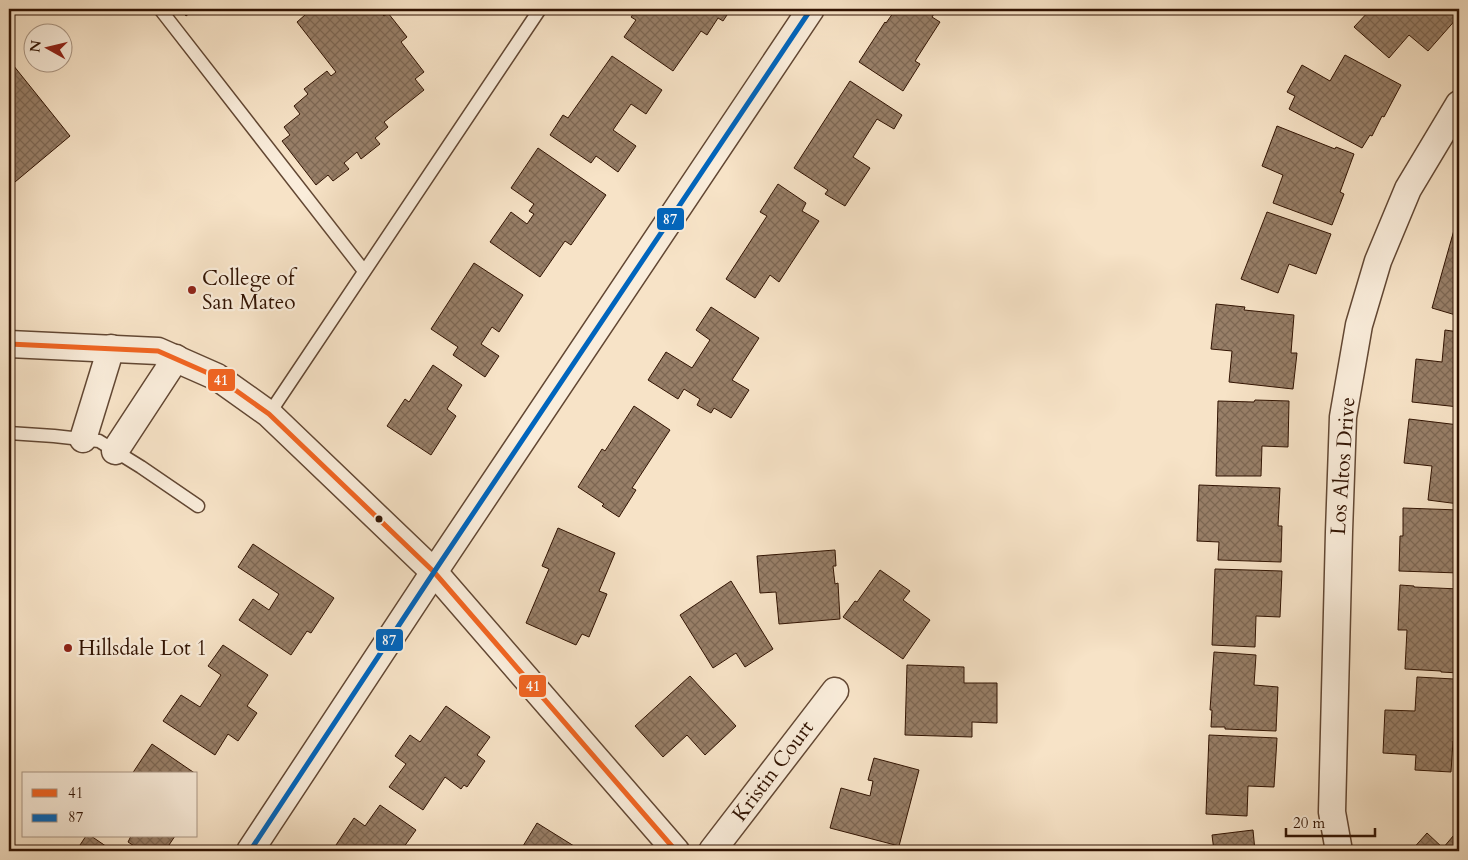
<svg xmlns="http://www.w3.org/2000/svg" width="1468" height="860" viewBox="0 0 1468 860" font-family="Cardo,serif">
  <defs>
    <pattern id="building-cross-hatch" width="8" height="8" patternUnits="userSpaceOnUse" patternTransform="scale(1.25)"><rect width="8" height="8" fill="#987f68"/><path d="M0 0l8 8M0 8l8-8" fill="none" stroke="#7d6753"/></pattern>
  </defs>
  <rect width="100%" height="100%" fill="#f7e3c7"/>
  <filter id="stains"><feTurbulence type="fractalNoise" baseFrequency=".004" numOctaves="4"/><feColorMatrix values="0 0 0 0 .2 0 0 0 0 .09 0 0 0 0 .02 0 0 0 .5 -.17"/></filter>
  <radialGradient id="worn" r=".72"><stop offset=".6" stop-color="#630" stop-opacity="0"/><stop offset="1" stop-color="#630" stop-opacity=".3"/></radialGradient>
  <!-- building -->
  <g fill="url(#building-cross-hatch)" stroke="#311302">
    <path d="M181 9H195L186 16Z"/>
    <path d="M300 9H378L384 16 388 13 407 37 401 42 424 72 415 79 424 90 384 122 388 127 375 138 380 144 361 159 357 152 344 163 349 169 333 181 328 175 316 185 282 141 290 135 284 127 300 114 294 106 308 94 304 89 327 71 331 76 336 72 297 22 305 15Z"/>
    <path d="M637 9H731L723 21 718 18 707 35 701 31 673 71 624 37 636 20 631 17Z"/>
    <path d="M896 9H937L932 17 940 22 915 61 920 64 903 91 859 62 885 22 886 23Z"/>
    <path d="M1371 9H1448L1458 17 1428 51 1409 35 1389 58 1354 27Z"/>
    <path d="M1345 55 1401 85 1384 117 1382 116 1372 136 1370 135 1362 148 1289 109 1295 96 1287 92 1302 65 1330 81Z"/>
    <path d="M612 56 662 90 646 114 631 104 613 130 636 146 618 172 596 156 591 163 550 135 563 115 568 118Z"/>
    <path d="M9 60 70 136 9 187Z"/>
    <path d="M850 81 902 115 894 129 877 119 853 157 870 168 845 206 825 194 828 190 794 168Z"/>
    <path d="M1277 126 1335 149 1336 147 1354 154 1340 192 1344 194 1332 225 1273 203 1283 175 1262 166Z"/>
    <path d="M538 148 606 195 571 245 565 241 540 277 490 242 511 212 527 224 534 214 529 211 534 204 511 188Z"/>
    <path d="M778 184 806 203 802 211 819 221 779 282 770 275 755 298 726 279 767 216 760 212Z"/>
    <path d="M1267 212 1331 234 1316 274 1289 264 1278 293 1241 279Z"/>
    <path d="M1454 230 1459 232V316L1432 308Z"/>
    <path d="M474 263 523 295 499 332 492 327 481 344 499 356 485 377 453 355 458 347 431 329Z"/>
    <path d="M1216 304 1245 307 1244 310 1294 315 1291 353H1297L1293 389 1229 382 1232 351 1211 349Z"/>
    <path d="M711 307 759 338 732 380 749 390 731 418 714 408 711 413 697 405 700 399 684 389 678 399 648 380 666 352 692 368 710 340 696 330Z"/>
    <path d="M1445 330 1459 332V407L1412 402 1416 359 1442 362Z"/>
    <path d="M433 365 462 385 447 409 456 416 431 455 387 426 405 399 409 402Z"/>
    <path d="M1255 400 1289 401 1288 447 1262 446 1261 476H1216L1218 401 1254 402Z"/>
    <path d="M634 406 670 430 632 488 636 490 619 517 602 506 604 504 578 487 602 449 605 451Z"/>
    <path d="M1409 419 1459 425V504L1428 500 1432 466 1404 463Z"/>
    <path d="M1199 485 1280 488 1278 526H1282L1281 562 1218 560 1219 542 1197 541Z"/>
    <path d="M1403 508 1459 510V573L1399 571 1400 536H1403Z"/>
    <path d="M558 528 615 553 599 591 607 594 589 637 582 634 576 645 526 623 549 569 542 566Z"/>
    <path d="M253 544 334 598 311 633 307 631 291 655 239 620 253 599 269 610 279 594 238 567Z"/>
    <path d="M835 550 836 566H833L835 584 838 583 840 619 779 624 776 592 760 593 757 556Z"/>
    <path d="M1215 569 1282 571 1280 617 1256 616 1255 647 1212 645Z"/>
    <path d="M880 570 910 591 903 600 930 620 903 659 843 617 855 601 857 602Z"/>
    <path d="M731 581 773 649 745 667 736 653 713 668 680 615Z"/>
    <path d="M1400 585 1414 586V587L1459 589 1458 625H1459V673L1441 672V671L1405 669 1407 630H1398Z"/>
    <path d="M223 645 268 675 247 706 257 713 238 741 228 734 215 755 163 721 181 695 200 707 221 675 208 666Z"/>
    <path d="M1214 652 1256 655 1254 685 1278 687 1276 731 1225 729V727H1211L1212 710H1210Z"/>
    <path d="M907 665 964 667V683H997V723L972 722V737L905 735Z"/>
    <path d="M690 676 736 726 705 755 687 735 663 757 635 726Z"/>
    <path d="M1417 677 1454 679 1458 683 1455 741H1453L1451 772 1415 770 1416 755 1383 753 1385 710 1415 711Z"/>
    <path d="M446 706 490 737 477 755 485 761 467 787 464 785 461 789 445 777 423 810 389 787 406 764 395 756 410 735 420 742Z"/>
    <path d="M1209 735 1277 738 1274 787 1248 786 1247 816 1206 814Z"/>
    <path d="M152 744 196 774H132Z"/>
    <path d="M874 758 919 770 899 846 830 828 841 788 870 796 873 781 868 780Z"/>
    <path d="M380 805 416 830 401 851H332L354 818 365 826Z"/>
    <path d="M537 823 582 851H520Z"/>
    <path d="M1459 829V851H1411L1427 833 1443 848Z"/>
    <path d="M1253 830 1255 851H1214L1212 835Z"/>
    <path d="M86 836H91L113 851H76Z"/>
    <path d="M131 836H175L165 851H142L128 842Z"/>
  </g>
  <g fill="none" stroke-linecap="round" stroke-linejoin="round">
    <!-- lane casing -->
    <g stroke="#624733" stroke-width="15">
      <g id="lane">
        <path d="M160 9 364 271"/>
        <path d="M269 414 540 9"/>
        <path d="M9 433 54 436 99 441 141 467 198 506"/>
      </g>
    </g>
    <!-- street casing -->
    <g stroke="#624733" stroke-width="29">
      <g id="street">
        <path d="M9 344 158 351 217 377 269 414 434 572 676 851"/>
        <path d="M83 439 111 348"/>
        <path d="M115 451 176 358"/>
        <path d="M250 851 434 572 811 9"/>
        <path d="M712 851 835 691"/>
        <path d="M1339 851 1332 812 1339 532 1343 417 1359 325 1378 261 1408 189 1459 104"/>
      </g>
    </g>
    <!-- lane -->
    <use href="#lane" stroke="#faeddb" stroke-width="12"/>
    <!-- street -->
    <use href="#street" stroke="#faeddb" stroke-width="26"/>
    <!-- bus-1 casing -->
    <g stroke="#faeddb" stroke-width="9">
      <path id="bus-1" d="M9 344 158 351 217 377 269 414 434 572 676 851"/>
    </g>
    <!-- bus-2 casing -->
    <g stroke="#faeddb" stroke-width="9">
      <path id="bus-2" d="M250 851 434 572 811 9"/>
    </g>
    <!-- bus-1 -->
    <use href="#bus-1" stroke="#f26522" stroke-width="5"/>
    <!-- bus-2 -->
    <use href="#bus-2" stroke="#0065bd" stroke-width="5"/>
  </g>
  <!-- markers -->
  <g fill="#8f2418" stroke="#faeddb" stroke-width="2">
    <circle cx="192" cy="290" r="5"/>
    <circle cx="68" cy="648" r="5"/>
  </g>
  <circle fill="#311302" stroke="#faeddb" stroke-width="2" cx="379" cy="519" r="4.5"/>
  <g text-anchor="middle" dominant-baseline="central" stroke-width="4.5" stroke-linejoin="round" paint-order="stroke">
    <!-- poi labels -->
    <g font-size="21" fill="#311302" stroke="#faeddb" text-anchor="start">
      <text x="202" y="278">College of<tspan x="202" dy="24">San Mateo</tspan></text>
      <text x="78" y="648">Hillsdale Lot 1</text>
    </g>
    <!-- street labels -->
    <g font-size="21" fill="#311302" stroke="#faeddb">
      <text transform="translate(1343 466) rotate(-86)">Los Altos Drive</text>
      <text transform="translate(773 771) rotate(-53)">Kristin Court</text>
    </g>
  </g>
  <g stroke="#faeddb" stroke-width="2">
    <rect x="656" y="207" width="29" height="24" rx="5" fill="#0065bd"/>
    <rect x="207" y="368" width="29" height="24" rx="5" fill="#f26522"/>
    <rect x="375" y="628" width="29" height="24" rx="5" fill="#0065bd"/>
    <rect x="518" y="674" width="29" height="24" rx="5" fill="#f26522"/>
  </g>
  <g font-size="14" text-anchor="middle" font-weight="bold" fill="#fff">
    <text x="670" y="224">87</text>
    <text x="221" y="385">41</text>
    <text x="389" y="645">87</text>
    <text x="533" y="691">41</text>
  </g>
  <!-- margin -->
  <rect width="1468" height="860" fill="none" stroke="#f7e3c7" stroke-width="30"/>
  <rect x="10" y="10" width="1448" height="840" fill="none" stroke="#311302" stroke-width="2.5"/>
  <rect x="15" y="15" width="1438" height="830" fill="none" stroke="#311302"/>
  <!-- legend -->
  <rect x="22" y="772" width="175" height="65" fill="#faeddb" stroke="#aa9684"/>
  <rect x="32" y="789" width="25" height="8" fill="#f26522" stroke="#aa9684"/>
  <text x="68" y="798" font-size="15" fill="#311302">41</text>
  <rect x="32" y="814" width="25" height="8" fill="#0065bd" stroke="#aa9684"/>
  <text x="68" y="822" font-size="15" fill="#311302">87</text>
  <!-- north arrow -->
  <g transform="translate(48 48) rotate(278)"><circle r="24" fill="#faeddb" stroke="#aa9684"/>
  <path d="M0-4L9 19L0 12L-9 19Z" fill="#8f2418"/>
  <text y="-8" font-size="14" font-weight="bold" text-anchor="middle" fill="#311302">N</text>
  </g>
  <!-- scale -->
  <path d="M1286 828v8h89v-8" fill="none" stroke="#311302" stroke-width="2.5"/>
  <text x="1293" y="828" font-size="15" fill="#311302" stroke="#faeddb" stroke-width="4" paint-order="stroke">20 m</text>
  <rect width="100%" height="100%" filter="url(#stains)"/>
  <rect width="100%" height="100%" fill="url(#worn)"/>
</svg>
